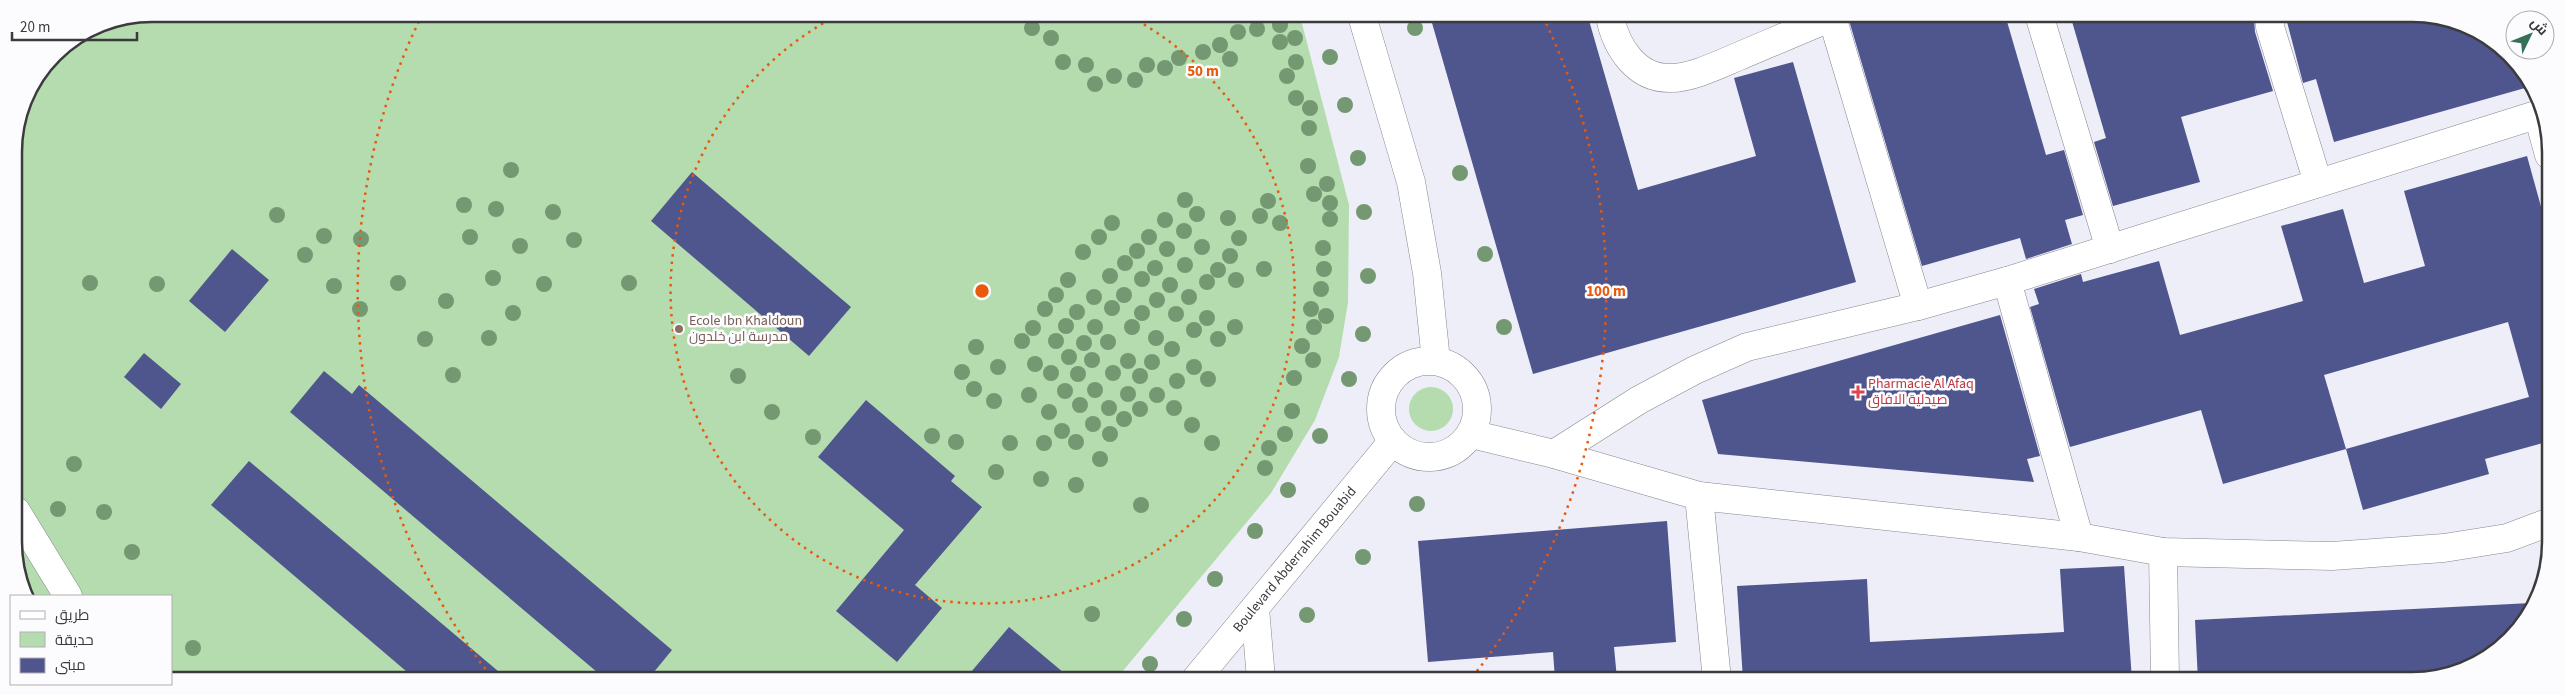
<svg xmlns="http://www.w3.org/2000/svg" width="2565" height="695" viewBox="0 0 2565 695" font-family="'Source Sans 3',Cairo,sans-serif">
  <rect width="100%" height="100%" fill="#edeef7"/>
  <!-- green -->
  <g fill="#b4dcae">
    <path d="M153 14 1300 16 1349 205 1348 302 1339 357 1315 420 1271 493 1117 678 171 677V596H30L16 569 14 144 24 99 55 54 100 24Z"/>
    <circle cx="1431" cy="409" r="22"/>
  </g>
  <!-- building -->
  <g fill="#4f558d" fill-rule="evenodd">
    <path d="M1430 16 1588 17 1638 190 1756 156 1734 78 1793 62 1856 282 1533 374Z"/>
    <path d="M1848 17 2006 18 2046 155 2064 150 2083 215 2065 220 2072 244 2026 259 2020 238 1922 266Z"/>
    <path d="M2071 18H2254L2255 32 2273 91 2181 117 2200 182 2113 206 2094 142 2106 138Z"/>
    <path d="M2286 18H2448L2517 61 2525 88 2334 142 2316 79 2303 83Z"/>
    <path d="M2527 156 2548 232 2547 442 2485 459 2489 474 2363 510 2346 449 2223 484 2201 410 2070 447 2030 307 2039 304 2034 289 2081 274 2083 282 2159 261 2180 335 2303 301 2281 226 2343 209 2364 283 2425 266 2404 191ZM2508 322 2529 397 2346 449 2324 375Z"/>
    <path d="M692 172 851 307 809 356 651 221Z"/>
    <path d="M232 249 269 280 225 332 189 301Z"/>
    <path d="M2000 315 2040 456 2027 459 2034 482 1718 454 1702 400Z"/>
    <path d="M144 353 181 384 161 409 124 377Z"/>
    <path d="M324 371 352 394 359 385 672 650 649 678H604L290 412Z"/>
    <path d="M866 400 955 476 951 481 982 507 915 585 942 608 897 662 836 611 904 530 818 457Z"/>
    <path d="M249 461 382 573 505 677H413L211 505Z"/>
    <path d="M1667 521 1676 642 1614 647 1617 679H1555L1553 652 1428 662 1418 541Z"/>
    <path d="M2124 566 2132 680H1743L1737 586 1867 579 1870 642 2064 632 2060 569Z"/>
    <path d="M2531 603 2505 645 2465 671 2420 681H2198L2195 620Z"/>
    <path d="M1009 627 1070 678H966Z"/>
  </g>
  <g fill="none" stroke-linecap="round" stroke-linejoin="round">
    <!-- minor casing -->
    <g stroke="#86878f" stroke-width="29">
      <g id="minor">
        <path d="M1610 17C1616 47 1636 79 1671 78 1691 78 1718 65 1737 57 1768 44 1800 30 1832 17"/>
        <path d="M1832 17 1918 306"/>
        <path d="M2040 18 2110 249"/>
        <path d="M2270 18V27L2318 183"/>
        <path d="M2538 115 2549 155"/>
        <path d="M2007 281 2079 537"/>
        <path d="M1471 434 1554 454 1699 496 2079 537 2163 552 2332 556 2444 548 2507 538 2547 523"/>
        <path d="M1554 454 1639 400 1695 370 1747 347 1918 306 2007 281 2542 113"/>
        <path d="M1699 496 1717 680"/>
        <path d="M16 511 68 596"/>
        <path d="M2163 552 2165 680"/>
        <path d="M1255 608 1261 679"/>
      </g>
    </g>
    <!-- tertiary casing -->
    <g stroke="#86878f" stroke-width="29">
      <g id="tertiary">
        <path d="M1362 16 1411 182 1427 273 1436 361"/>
        <circle cx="1429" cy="409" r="48"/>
        <path id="s1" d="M1196 679 1393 441"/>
      </g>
    </g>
    <!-- minor -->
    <use href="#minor" stroke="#fff" stroke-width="28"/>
    <!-- tertiary -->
    <use href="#tertiary" stroke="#fff" stroke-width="28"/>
  </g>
  <!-- trees -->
  <g fill="#749872">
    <circle cx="1280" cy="25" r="8"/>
    <circle cx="1032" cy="28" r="8"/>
    <circle cx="1415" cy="28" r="8"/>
    <circle cx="1257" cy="29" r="8"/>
    <circle cx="1238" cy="32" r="8"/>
    <circle cx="1051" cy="38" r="8"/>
    <circle cx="1295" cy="38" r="8"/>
    <circle cx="1280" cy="42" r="8"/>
    <circle cx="1220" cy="45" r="8"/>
    <circle cx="1203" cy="52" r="8"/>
    <circle cx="1330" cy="57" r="8"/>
    <circle cx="1179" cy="58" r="8"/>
    <circle cx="1230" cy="59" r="8"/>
    <circle cx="1063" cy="62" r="8"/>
    <circle cx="1296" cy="62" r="8"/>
    <circle cx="1086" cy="65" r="8"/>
    <circle cx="1147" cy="65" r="8"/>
    <circle cx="1165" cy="68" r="8"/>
    <circle cx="1114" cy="76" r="8"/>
    <circle cx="1287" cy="76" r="8"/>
    <circle cx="1135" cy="80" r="8"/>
    <circle cx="1095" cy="84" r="8"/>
    <circle cx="1296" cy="98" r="8"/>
    <circle cx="1345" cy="105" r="8"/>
    <circle cx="1310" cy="108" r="8"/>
    <circle cx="1309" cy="128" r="8"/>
    <circle cx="1358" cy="158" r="8"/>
    <circle cx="1308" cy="166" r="8"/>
    <circle cx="511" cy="170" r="8"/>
    <circle cx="1460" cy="173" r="8"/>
    <circle cx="1327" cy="184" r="8"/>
    <circle cx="1314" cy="194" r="8"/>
    <circle cx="1185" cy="200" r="8"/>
    <circle cx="1268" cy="201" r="8"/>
    <circle cx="1330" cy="203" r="8"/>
    <circle cx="464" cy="205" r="8"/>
    <circle cx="496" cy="209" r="8"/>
    <circle cx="553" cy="212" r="8"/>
    <circle cx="1364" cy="212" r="8"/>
    <circle cx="1197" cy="214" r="8"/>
    <circle cx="277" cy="215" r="8"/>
    <circle cx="1260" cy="216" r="8"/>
    <circle cx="1228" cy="218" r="8"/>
    <circle cx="1330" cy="219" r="8"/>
    <circle cx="1165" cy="220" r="8"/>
    <circle cx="1112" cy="223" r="8"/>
    <circle cx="1280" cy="223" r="8"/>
    <circle cx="1184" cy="231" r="8"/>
    <circle cx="324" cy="236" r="8"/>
    <circle cx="470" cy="237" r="8"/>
    <circle cx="1099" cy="237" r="8"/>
    <circle cx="1149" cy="237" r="8"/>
    <circle cx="1239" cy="238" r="8"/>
    <circle cx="361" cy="239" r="8"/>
    <circle cx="574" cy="240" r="8"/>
    <circle cx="520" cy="246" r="8"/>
    <circle cx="1202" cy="247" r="8"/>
    <circle cx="1323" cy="248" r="8"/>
    <circle cx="1167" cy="249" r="8"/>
    <circle cx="1137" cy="251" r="8"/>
    <circle cx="1083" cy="252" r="8"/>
    <circle cx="1485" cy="254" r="8"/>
    <circle cx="305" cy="255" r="8"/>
    <circle cx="1230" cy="256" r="8"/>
    <circle cx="1125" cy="263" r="8"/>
    <circle cx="1185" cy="265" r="8"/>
    <circle cx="1155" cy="268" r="8"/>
    <circle cx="1264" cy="269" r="8"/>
    <circle cx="1324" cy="269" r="8"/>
    <circle cx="1218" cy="270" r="8"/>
    <circle cx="1110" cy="276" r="8"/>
    <circle cx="1368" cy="276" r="8"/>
    <circle cx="493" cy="278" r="8"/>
    <circle cx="1142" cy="279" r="8"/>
    <circle cx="1068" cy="280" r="8"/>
    <circle cx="1236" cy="280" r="8"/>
    <circle cx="1207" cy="282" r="8"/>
    <circle cx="90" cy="283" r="8"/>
    <circle cx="398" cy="283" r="8"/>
    <circle cx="629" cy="283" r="8"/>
    <circle cx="157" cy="284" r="8"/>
    <circle cx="544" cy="284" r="8"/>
    <circle cx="1170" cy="285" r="8"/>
    <circle cx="334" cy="286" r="8"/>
    <circle cx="1321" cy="289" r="8"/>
    <circle cx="1056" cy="295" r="8"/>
    <circle cx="1124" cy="295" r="8"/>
    <circle cx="1094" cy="297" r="8"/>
    <circle cx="1189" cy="297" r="8"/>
    <circle cx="1157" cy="300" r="8"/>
    <circle cx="446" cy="301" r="8"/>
    <circle cx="1112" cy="308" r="8"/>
    <circle cx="360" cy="309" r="8"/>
    <circle cx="1045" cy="309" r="8"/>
    <circle cx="1311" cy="309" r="8"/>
    <circle cx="1077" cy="312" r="8"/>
    <circle cx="513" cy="313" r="8"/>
    <circle cx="1142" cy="313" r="8"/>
    <circle cx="1176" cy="314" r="8"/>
    <circle cx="1326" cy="316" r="8"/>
    <circle cx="1207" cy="318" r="8"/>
    <circle cx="1066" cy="326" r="8"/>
    <circle cx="1095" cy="327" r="8"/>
    <circle cx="1132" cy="327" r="8"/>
    <circle cx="1235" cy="327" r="8"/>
    <circle cx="1314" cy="327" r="8"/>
    <circle cx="1504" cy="327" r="8"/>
    <circle cx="1033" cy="328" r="8"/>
    <circle cx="1194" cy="330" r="8"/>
    <circle cx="1363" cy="334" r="8"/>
    <circle cx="489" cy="338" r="8"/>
    <circle cx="1156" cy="338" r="8"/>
    <circle cx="425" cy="339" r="8"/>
    <circle cx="1218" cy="339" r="8"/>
    <circle cx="1022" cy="341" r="8"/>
    <circle cx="1056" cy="341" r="8"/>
    <circle cx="1108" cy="342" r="8"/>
    <circle cx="1084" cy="343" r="8"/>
    <circle cx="1302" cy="346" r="8"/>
    <circle cx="976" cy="347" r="8"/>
    <circle cx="1172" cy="349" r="8"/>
    <circle cx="1069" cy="357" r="8"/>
    <circle cx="1092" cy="360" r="8"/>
    <circle cx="1313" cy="360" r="8"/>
    <circle cx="1128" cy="361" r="8"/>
    <circle cx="1152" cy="362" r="8"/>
    <circle cx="1035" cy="364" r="8"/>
    <circle cx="998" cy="367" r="8"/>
    <circle cx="1194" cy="367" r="8"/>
    <circle cx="962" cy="372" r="8"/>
    <circle cx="1051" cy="373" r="8"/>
    <circle cx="1113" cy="373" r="8"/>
    <circle cx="1078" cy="374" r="8"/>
    <circle cx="453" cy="375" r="8"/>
    <circle cx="738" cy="376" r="8"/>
    <circle cx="1140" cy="376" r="8"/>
    <circle cx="1294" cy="378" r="8"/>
    <circle cx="1208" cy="379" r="8"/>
    <circle cx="1349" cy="379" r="8"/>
    <circle cx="1177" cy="381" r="8"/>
    <circle cx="974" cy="389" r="8"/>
    <circle cx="1095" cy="390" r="8"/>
    <circle cx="1065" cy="391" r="8"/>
    <circle cx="1128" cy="394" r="8"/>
    <circle cx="1029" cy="395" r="8"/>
    <circle cx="1157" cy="395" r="8"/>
    <circle cx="994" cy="401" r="8"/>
    <circle cx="1080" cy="405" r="8"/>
    <circle cx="1109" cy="408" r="8"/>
    <circle cx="1174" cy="408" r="8"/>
    <circle cx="1140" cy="409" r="8"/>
    <circle cx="1292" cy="411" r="8"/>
    <circle cx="772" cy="412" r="8"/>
    <circle cx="1049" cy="412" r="8"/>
    <circle cx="1124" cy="419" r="8"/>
    <circle cx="1093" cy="424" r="8"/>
    <circle cx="1192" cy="425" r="8"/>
    <circle cx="1062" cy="431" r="8"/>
    <circle cx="1110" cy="434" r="8"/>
    <circle cx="1285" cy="434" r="8"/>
    <circle cx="932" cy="436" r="8"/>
    <circle cx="1320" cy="436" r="8"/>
    <circle cx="813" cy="437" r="8"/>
    <circle cx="956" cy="442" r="8"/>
    <circle cx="1076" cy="442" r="8"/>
    <circle cx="1010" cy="443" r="8"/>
    <circle cx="1044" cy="443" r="8"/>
    <circle cx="1212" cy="443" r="8"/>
    <circle cx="1269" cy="448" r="8"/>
    <circle cx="1100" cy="459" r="8"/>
    <circle cx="74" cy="464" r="8"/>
    <circle cx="1265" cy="468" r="8"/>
    <circle cx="996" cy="472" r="8"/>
    <circle cx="1041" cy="479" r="8"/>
    <circle cx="1076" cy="485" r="8"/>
    <circle cx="1288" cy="490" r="8"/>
    <circle cx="1417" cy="504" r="8"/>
    <circle cx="1141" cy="505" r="8"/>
    <circle cx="58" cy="509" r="8"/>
    <circle cx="104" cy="512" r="8"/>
    <circle cx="1255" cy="531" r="8"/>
    <circle cx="132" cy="552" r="8"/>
    <circle cx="1363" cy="557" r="8"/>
    <circle cx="1215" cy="579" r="8"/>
    <circle cx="1092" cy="614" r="8"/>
    <circle cx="1307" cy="615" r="8"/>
    <circle cx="1184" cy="619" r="8"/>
    <circle cx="193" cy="648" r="8"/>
    <circle cx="1150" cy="664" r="8"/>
  </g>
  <!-- distance rings -->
  <g fill="none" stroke="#e8590c" stroke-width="2.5" stroke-dasharray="2.5 5">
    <path d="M1131 17A312 312 0 1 1 836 16"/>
    <path d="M490 675A624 624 0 0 1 421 17M1543 17A624 624 0 0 1 1474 675"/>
  </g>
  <!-- markers -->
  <circle fill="#8d6e63" stroke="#fcfcfe" stroke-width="2" cx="679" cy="329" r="5"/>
  <path fill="#e0444e" stroke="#fcfcfe" stroke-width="2" d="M1855.5 384.5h5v5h5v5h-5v5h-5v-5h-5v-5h5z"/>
  <g text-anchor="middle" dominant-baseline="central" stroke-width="5" stroke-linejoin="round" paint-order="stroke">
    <!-- education labels -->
    <g font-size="14" fill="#785e54" stroke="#fcfcfe" text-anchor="start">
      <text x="689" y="321">Ecole Ibn Khaldoun<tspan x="689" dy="16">مدرسة ابن خلدون</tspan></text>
    </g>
    <!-- health labels -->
    <g font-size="14" fill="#be3a42" stroke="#fcfcfe" text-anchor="start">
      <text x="1868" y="384">Pharmacie Al Afaq<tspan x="1868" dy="16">صيدلية الافاق</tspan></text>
    </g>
    <!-- street labels -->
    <g font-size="14" fill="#3b3b3e" stroke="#fcfcfe">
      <text stroke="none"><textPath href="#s1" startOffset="155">Boulevard Abderrahim Bouabid</textPath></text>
    </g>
  </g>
  <!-- crop -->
  <path d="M0 0H2565V695H0ZM152 22H2412A130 130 0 0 1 2542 152V542A130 130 0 0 1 2412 672H152A130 130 0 0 1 22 542V152A130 130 0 0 1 152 22Z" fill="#fcfcfe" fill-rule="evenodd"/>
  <path fill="none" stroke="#3b3b3e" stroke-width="2.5" d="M152 22H2412A130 130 0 0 1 2542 152V542A130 130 0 0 1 2412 672H152A130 130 0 0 1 22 542V152A130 130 0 0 1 152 22Z"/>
  <circle cx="982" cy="291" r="8" fill="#e8590c" stroke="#fcfcfe" stroke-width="2.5"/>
  <g font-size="15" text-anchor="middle" font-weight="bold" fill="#e8590c" stroke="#fcfcfe" stroke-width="5" stroke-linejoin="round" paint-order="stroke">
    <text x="1203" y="76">50 m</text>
    <text x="1606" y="296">100 m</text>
  </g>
  <!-- legend -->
  <rect x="10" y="595" width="162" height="90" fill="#fcfcfe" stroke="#afafb1"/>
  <rect x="20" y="611" width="25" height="8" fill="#ffffff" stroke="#afafb1"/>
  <text x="55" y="620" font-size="15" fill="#3b3b3e">طريق</text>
  <rect x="20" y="632" width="25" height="15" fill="#b4dcae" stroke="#afafb1"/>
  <text x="55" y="645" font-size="15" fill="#3b3b3e">حديقة</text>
  <rect x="20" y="658" width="25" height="15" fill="#4f558d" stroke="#afafb1"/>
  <text x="55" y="670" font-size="15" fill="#3b3b3e">مبنى</text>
  <!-- north arrow -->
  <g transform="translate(2530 35) rotate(47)"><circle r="24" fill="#fcfcfe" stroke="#afafb1"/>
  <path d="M0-4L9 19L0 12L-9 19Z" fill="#367059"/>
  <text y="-8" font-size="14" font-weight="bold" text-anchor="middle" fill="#3b3b3e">ش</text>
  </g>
  <!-- scale -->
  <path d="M12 32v8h125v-8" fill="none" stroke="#3b3b3e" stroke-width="2.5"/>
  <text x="20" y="32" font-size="15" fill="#3b3b3e" stroke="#fcfcfe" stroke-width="4" paint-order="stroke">20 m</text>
</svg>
